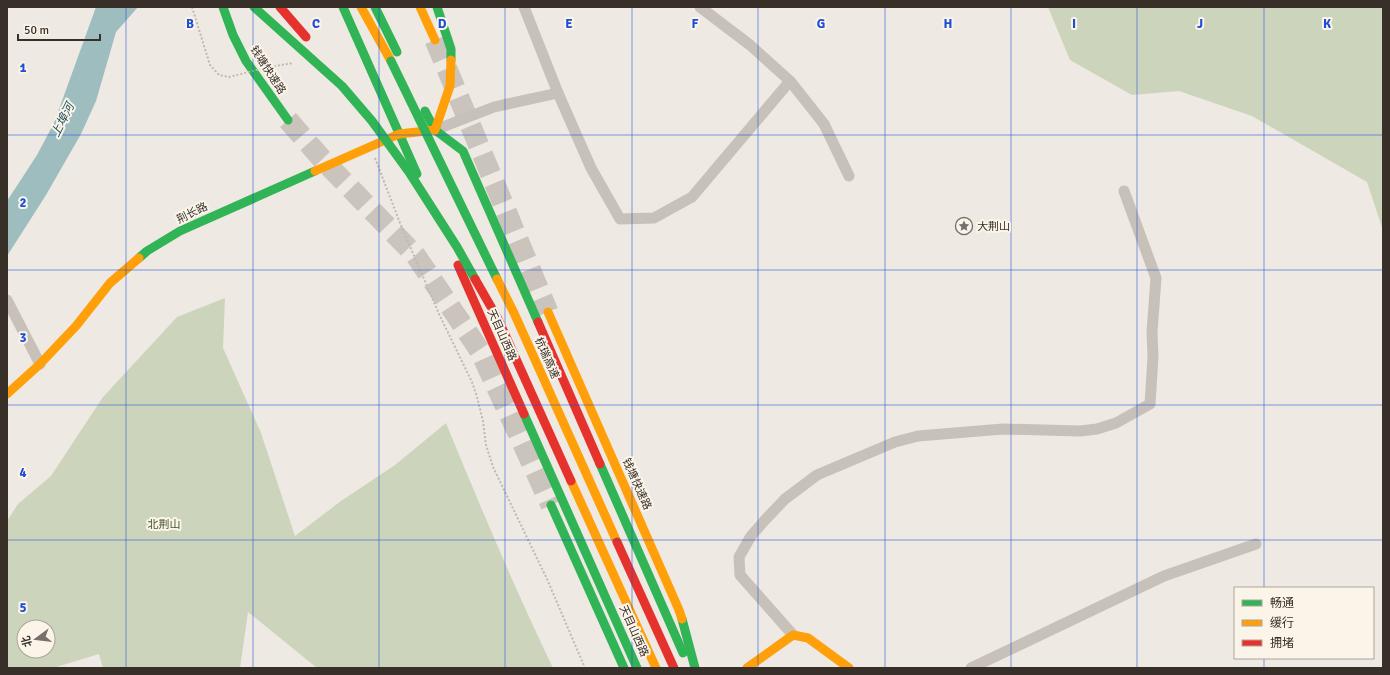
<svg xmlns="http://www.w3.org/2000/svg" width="1390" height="675" viewBox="0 0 1390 675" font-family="Signika,'Noto Sans SC',sans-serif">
  <rect width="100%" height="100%" fill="#eee9e2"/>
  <!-- green -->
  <g fill="#cdd4bc" fill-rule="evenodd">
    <path d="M1048 7H1383V230L1367 182 1252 116 1179 91 1132 95 1070 60Z"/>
    <path d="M225 298 223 348 261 433 295 536 341 501 395 465 446 423C480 506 514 587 553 668H317L248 612 240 668H103L99 654 53 668H7V521L18 504 51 476 103 397 177 317ZM24 627H48V651H24Z"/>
  </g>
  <!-- water -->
  <path fill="#9ebdbf" d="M96 7H138L116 32 96 101 81 134 46 195 7 256V201L37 155 54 123Z"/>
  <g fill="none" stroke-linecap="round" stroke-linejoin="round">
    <!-- highway-tunnel -->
    <g stroke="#cac4bd" stroke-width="21" stroke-dasharray="21 10" stroke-linecap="butt">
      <path d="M435 40 548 312"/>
      <path d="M288 120 322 159 416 256 480 351 551 505"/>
    </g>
    <!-- path -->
    <g stroke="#bfb9b3" stroke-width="2" stroke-dasharray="2 2" stroke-linecap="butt">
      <path d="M270 67 293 63"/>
      <path d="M375 158 400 223 439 314 472 382 477 397 483 421 486 445 493 467 547 579 585 668"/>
    </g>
    <!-- street -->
    <g stroke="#c7c1ba" stroke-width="11">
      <path d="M524 7 558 93 591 168 620 219 654 218 692 197 790 81 824 124 849 176"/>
      <path d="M700 7 750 45 790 81"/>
      <path d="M435 130 494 107 558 93"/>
      <path d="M7 300 40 364"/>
      <path d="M793 635 740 575 739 557 751 536 765 520 785 499 817 475 895 442 918 436 1003 429 1080 431 1097 429 1116 423 1150 404 1153 357 1152 332 1156 278 1124 191"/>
      <path d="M971 668 1164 576 1256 544"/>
    </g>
    <!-- fast -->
    <g stroke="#30b455" stroke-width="9">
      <path d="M223 7 233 35 246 61 288 120"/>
      <path d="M343 7 417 174"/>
      <path d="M375 7 397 52"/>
      <path d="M437 7 451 49V60"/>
      <path d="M425 111 435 130 463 151 538 322"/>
      <path d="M139 258 147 251 180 231 315 171"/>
      <path d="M524 414 637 668"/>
      <path d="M600 464 683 653"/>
      <path d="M551 505 624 668"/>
      <path d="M682 619 695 668"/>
    </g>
    <!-- slow -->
    <g stroke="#ff9f0a" stroke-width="9">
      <path d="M361 7 391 61"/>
      <path d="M420 7 435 40"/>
      <path d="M315 171 399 134 435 130 450 86 451 60"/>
      <path d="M548 312 679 610 682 619"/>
      <path d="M7 394 40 364 76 326 110 283 139 258"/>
      <path d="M747 668 793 635 808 638 849 668"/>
    </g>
    <!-- jam -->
    <g stroke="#e5322d" stroke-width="9">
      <path d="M458 265 524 414"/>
      <path d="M538 322 600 464"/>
    </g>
    <!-- path-bridge -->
    <path stroke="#bfb9b3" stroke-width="2" stroke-dasharray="2 2" stroke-linecap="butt" d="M192 7 210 65 219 75 229 77 260 69"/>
    <!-- fast-bridge -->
    <g stroke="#30b455" stroke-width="9">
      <path d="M254 7 342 86 372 121 409 172 457 247 475 279"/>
      <path d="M391 61 497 279"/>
    </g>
    <!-- slow-bridge -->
    <g stroke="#ff9f0a" stroke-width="9">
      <path d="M497 279 514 313 617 542"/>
      <path d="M571 481 656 668"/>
    </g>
    <!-- jam-bridge -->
    <g stroke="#e5322d" stroke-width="9">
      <path d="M280 7 306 37"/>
      <path d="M475 279 498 319 571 481"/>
      <path d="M617 542 674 668"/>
    </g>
  </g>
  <!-- grid -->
  <path fill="none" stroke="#1d4ed8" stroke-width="1" stroke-opacity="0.55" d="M126 7V668M253 7V668M379 7V668M505 7V668M632 7V668M758 7V668M885 7V668M1011 7V668M1137 7V668M1264 7V588M7 135H1383M7 270H1383M7 405H1383M7 540H1383M1264 658V668"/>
  <!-- icons -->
  <defs>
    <g id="sight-ring" transform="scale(0.9)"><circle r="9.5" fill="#faf4e9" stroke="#78706a" stroke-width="1.5"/><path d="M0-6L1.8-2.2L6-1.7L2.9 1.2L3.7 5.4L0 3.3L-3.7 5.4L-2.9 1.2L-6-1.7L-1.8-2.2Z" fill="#78706a"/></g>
  </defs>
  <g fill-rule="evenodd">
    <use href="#sight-ring" x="964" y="226"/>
  </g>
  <g text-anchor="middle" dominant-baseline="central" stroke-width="4" stroke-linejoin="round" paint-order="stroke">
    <!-- street labels -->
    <g font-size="11" fill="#382f29" stroke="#faf4e9">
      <text transform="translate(268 70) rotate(57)">钱塘快速路</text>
      <text transform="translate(192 213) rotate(-26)">荆长路</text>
      <text transform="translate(502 335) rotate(66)">天目山西路</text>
      <text transform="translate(547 358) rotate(66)">杭瑞高速</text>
      <text transform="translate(637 484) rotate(66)">钱塘快速路</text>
      <text transform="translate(634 631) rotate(66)">天目山西路</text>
    </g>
    <!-- poi labels -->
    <g font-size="11" fill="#382f29" stroke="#faf4e9" text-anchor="start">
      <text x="977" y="226">大荆山</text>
    </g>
    <!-- park labels -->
    <g font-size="11" fill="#43572c" stroke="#faf4e9">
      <text x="164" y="524">北荆山</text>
    </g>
    <!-- water labels -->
    <g font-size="12" font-style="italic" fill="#1d515a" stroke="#faf4e9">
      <text transform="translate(63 120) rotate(-63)">上埠河</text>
    </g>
  </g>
  <g font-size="13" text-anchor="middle" font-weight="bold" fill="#1d4ed8" stroke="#faf4e9" stroke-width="4" stroke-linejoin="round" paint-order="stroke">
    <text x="190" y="28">B</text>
    <text x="316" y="28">C</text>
    <text x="442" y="28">D</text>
    <text x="569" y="28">E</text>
    <text x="695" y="28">F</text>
    <text x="821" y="28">G</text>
    <text x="948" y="28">H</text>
    <text x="1074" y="28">I</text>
    <text x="1200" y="28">J</text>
    <text x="1327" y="28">K</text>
    <text x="23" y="72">1</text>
    <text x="23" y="207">2</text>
    <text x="23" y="342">3</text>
    <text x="23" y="477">4</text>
    <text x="23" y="612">5</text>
  </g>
  <!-- border -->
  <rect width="1390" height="675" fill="none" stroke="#382f29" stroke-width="16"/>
  <!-- legend -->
  <rect x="1234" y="587" width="140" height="72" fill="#faf4e9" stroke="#aca59c"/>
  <rect x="1242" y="600" width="20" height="6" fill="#30b455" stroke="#aca59c"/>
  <text x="1270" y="607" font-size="12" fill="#382f29">畅通</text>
  <rect x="1242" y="620" width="20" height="6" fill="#ff9f0a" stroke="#aca59c"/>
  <text x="1270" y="627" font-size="12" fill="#382f29">缓行</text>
  <rect x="1242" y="640" width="20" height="6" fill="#e5322d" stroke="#aca59c"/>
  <text x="1270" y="647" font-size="12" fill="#382f29">拥堵</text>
  <!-- north arrow -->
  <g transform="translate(36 639) rotate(255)"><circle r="19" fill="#faf4e9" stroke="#aca59c"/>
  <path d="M0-3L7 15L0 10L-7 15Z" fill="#78706a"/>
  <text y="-6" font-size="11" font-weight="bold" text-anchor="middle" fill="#382f29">北</text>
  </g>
  <!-- scale -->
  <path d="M18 34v6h82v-6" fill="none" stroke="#382f29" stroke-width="2"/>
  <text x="24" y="34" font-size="12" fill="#382f29" stroke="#faf4e9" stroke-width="3" paint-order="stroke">50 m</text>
</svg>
